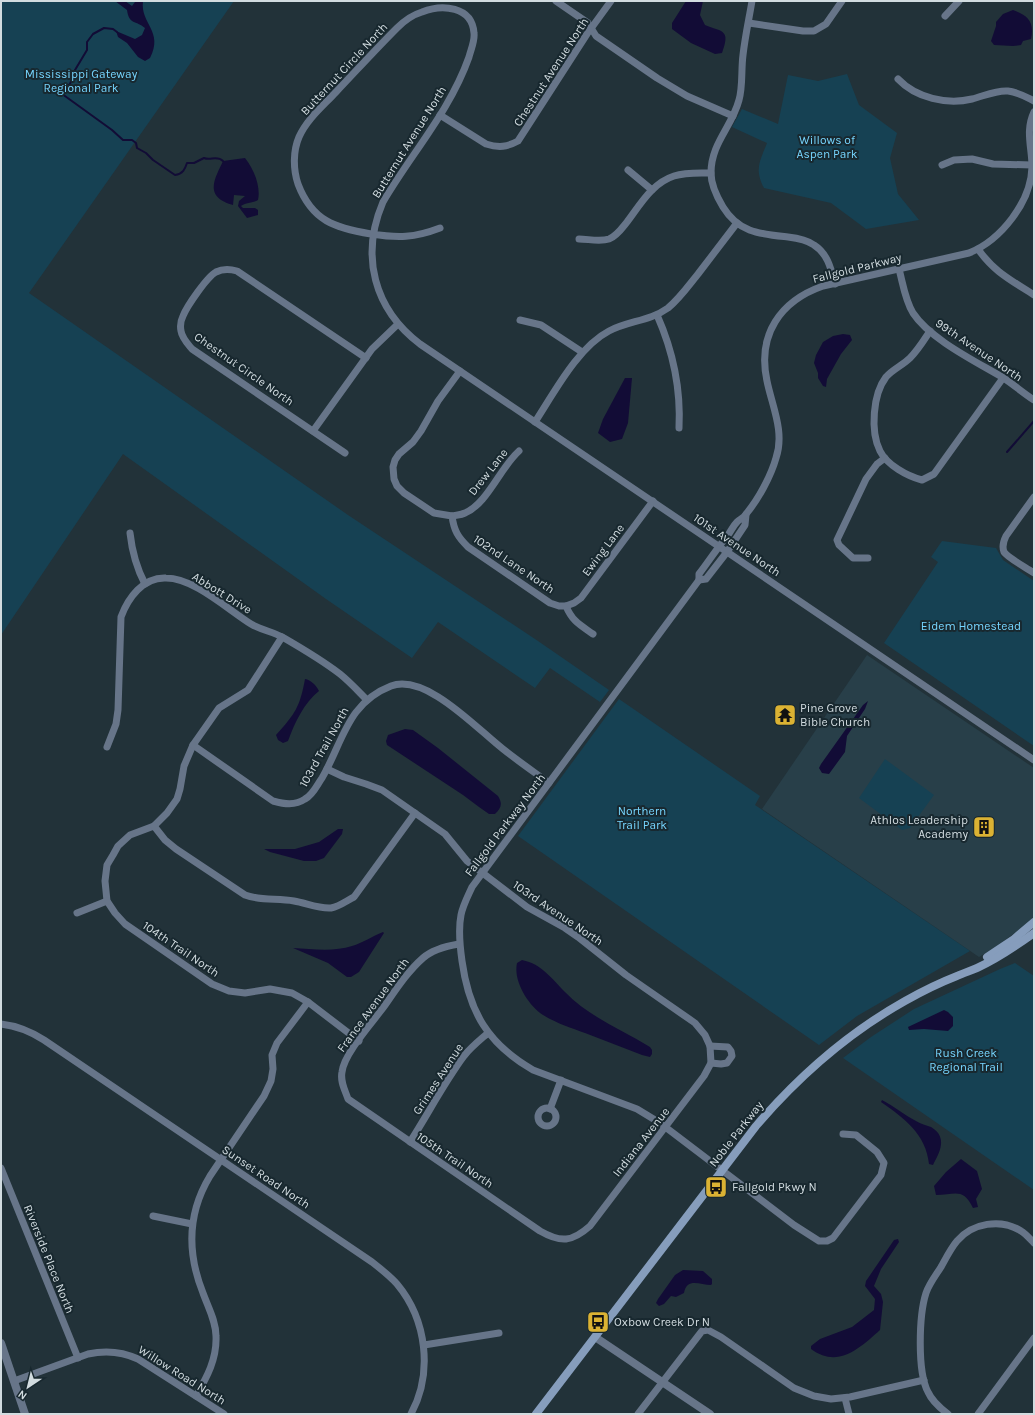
<svg xmlns="http://www.w3.org/2000/svg" width="1035" height="1415" viewBox="0 0 1035 1415" font-family="Karla,sans-serif">
  <rect width="100%" height="100%" fill="#223239"/>
  <!-- built -->
  <path fill="#283f49" d="M867 655 1034 768V917L1027 924 993 949 979 957 762 809Z"/>
  <!-- green -->
  <g fill="#164153">
    <path d="M1 1H234L29 293 348 515 538 641 609 690 600 702 550 668 535 688 438 622 412 658 326 599 123 454 1 635Z"/>
    <path d="M847 74 859 105 897 133 890 158 898 194 919 220 866 229 831 203 764 188C754 169 760 161 767 143L732 127 742 109 778 124 788 75 818 81Z"/>
    <path d="M942 541 996 548 1003 560 1034 581V746L884 643 938 562 931 557Z"/>
    <path d="M619 699 760 796 755 805 970 951 857 1016 819 1045 518 836Z"/>
    <path d="M885 759 934 795 910 828 902 830 859 798Z"/>
    <path d="M1015 963 1034 976V1190L843 1058 871 1037 914 1009 1000 969Z"/>
  </g>
  <!-- water -->
  <g fill="#120c36">
    <path d="M115 1H125L132 6 135 2 134 1H143C140 24 164 31 150 58L145 61 138 57 127 43 118 37 116 31 135 39 142 35 145 28C136 20 129 25 127 10Z"/>
    <path d="M686 1H703L700 15 705 25C722 32 731 29 722 53L715 54 691 43 672 29V23Z"/>
    <path d="M1013 10C1027 15 1035 21 1031 39L1023 41 1021 45 1013 46 994 45 991 41 996 26V22L1003 14Z"/>
    <path d="M245 158C254 169 261 187 258 200 253 203 244 203 241 206L243 208H255L258 210V215L247 218 238 206 239 201 245 196 234 195 233 205C228 204 225 202 221 200 206 190 218 173 223 161Z"/>
    <path d="M843 334 850 335 852 340 841 354 827 379 826 387 823 386 818 378V373L814 363 816 355 823 342 833 336Z"/>
    <path d="M625 378H632L628 423 622 439 610 442 598 433 603 419Z"/>
    <path d="M305 679C311 680 316 685 319 691 304 703 295 722 288 741L283 743 278 740 276 735C295 714 300 707 305 679Z"/>
    <path d="M868 701 865 709 847 736 845 752 829 774 822 773 819 768 821 764 863 705Z"/>
    <path d="M405 729 413 730 438 748 498 796C503 804 501 808 495 814H489L479 807 463 795 387 745 386 741 388 735Z"/>
    <path d="M338 829H343L342 834 324 858 316 861H304L270 852 264 849H295L319 842Z"/>
    <path d="M383 932 384 933 359 972 351 977H347L328 963 293 948C312 949 334 952 352 946 363 943 372 936 383 932Z"/>
    <path d="M522 960C542 964 552 979 565 992 589 1017 621 1029 650 1047L652 1050V1054L650 1057 642 1055C623 1048 604 1040 585 1033 571 1028 556 1023 543 1015 528 1005 513 981 517 963Z"/>
    <path d="M944 1010 948 1012 953 1017V1026L948 1031 924 1029 909 1030 908 1027Z"/>
    <path d="M882 1100C894 1106 904 1115 916 1121 921 1124 926 1125 931 1127 948 1137 940 1152 933 1165L929 1164C926 1134 904 1118 881 1102Z"/>
    <path d="M961 1159 977 1171 982 1189 976 1199 978 1207 973 1208C963 1187 955 1195 936 1195L934 1186 946 1172Z"/>
    <path d="M898 1239 899 1242 881 1269 874 1286 881 1294 883 1302 880 1330C860 1348 838 1369 811 1349V1346L820 1339 852 1327 874 1310 875 1299 865 1286 866 1281 894 1240Z"/>
    <path d="M683 1270 703 1271 712 1279V1284L711 1285C700 1285 687 1277 684 1293L676 1297 671 1296 664 1304 659 1306 656 1303 658 1299 675 1275Z"/>
  </g>
  <g fill="none" stroke-linecap="round" stroke-linejoin="round">
    <!-- stream -->
    <g stroke="#120c36" stroke-width="2">
      <path d="M117 32 113 29 104 28 93 34 87 42V50L75 70 70 84 58 91 112 130 123 140H132L136 143 137 148 146 153 153 160 175 175C183 174 185 169 187 163H194L204 158C210 161 217 155 223 161"/>
      <path d="M1007 452 1034 421"/>
    </g>
    <!-- minor -->
    <g stroke="#677589" stroke-width="7">
      <path d="M556 1 588 23 596 36 657 78 687 96 733 116"/>
      <path d="M752 1C749 19 745 37 743 55 741 70 743 86 739 100 732 127 711 143 711 173 711 185 717 197 723 207 739 233 760 234 788 237 797 238 807 240 814 245 828 254 831 269 835 284"/>
      <path d="M945 16 959 1"/>
      <path d="M749 23 803 31H814L826 24 842 1"/>
      <path d="M898 79C916 98 947 105 972 99 984 96 996 90 1008 91 1018 92 1026 97 1034 101"/>
      <path d="M440 115 486 144C499 148 507 147 518 141L587 34 611 1"/>
      <path d="M942 165 954 160 972 159 993 164 1032 165"/>
      <path d="M628 170 652 190"/>
      <path d="M440 228C414 238 398 238 371 234 335 228 312 221 298 184 293 169 293 151 299 137 307 119 323 106 336 92 356 71 376 49 397 28 404 21 412 15 422 12 442 4 472 6 474 33 475 41 471 49 469 57 450 111 411 154 383 202 360 256 374 309 420 344L1034 760"/>
      <path d="M579 239C588 239 600 242 609 239 617 236 622 228 627 222 640 205 652 183 674 176 686 172 699 173 711 173"/>
      <path d="M978 249C994 272 1011 280 1034 295"/>
      <path d="M899 269C903 284 905 300 913 313 930 339 975 361 1002 377 1013 384 1023 393 1034 400"/>
      <path d="M657 315C673 351 681 388 679 428"/>
      <path d="M520 320 541 325 582 352"/>
      <path d="M930 331C924 340 918 350 910 358 903 365 893 369 886 377 873 394 870 431 880 451 887 465 907 476 922 480L934 474 1003 378"/>
      <path d="M460 371 438 401 421 431 413 442 399 454 395 460 393 467 394 479 397 486 404 493 434 513 452 516C454 531 458 537 468 547L550 603 559 606H566C572 621 580 625 593 634"/>
      <path d="M535 422C554 393 578 347 609 331 628 321 650 321 668 308 680 298 689 285 698 274 711 257 724 240 737 223"/>
      <path d="M313 431 372 349 398 324"/>
      <path d="M345 453 192 349C187 343 182 338 181 331 180 326 181 320 183 316 187 306 207 277 216 272 222 269 230 269 237 271L366 358"/>
      <path d="M1034 497 1006 536C1004 540 1002 547 1004 552 1008 558 1027 568 1034 573"/>
      <path d="M452 516C456 515 461 515 465 513 487 504 500 468 519 451"/>
      <path d="M130 533C132 551 136 567 145 584"/>
      <path d="M868 558H853L839 545 837 540 866 479 877 464 885 458"/>
      <path d="M699 580 706 579 727 552 745 525 746 515"/>
      <path d="M566 606 574 603 581 598 653 501"/>
      <path d="M282 637 248 690 219 708 193 745 184 766 180 789 177 799 167 813 154 826 130 835 118 846 113 855 107 865 105 881 107 901 115 913 125 924 212 984 229 991 245 993 270 989 292 993 308 1002 359 1041"/>
      <path d="M193 745 273 801C284 804 295 806 305 799 313 795 317 785 322 778 343 742 347 703 391 686 426 673 477 729 503 749 518 761 534 772 549 783"/>
      <path d="M107 747 116 724 118 710 121 617C128 598 143 577 166 578 194 578 227 609 251 624 261 630 274 632 284 638 303 649 323 661 340 674 350 682 358 691 367 700"/>
      <path d="M327 769 344 777 366 784 382 790 445 834 467 861 527 907 565 928 578 937 626 975 695 1023 705 1035 710 1046 711 1063 704 1076 590 1226C572 1242 561 1243 540 1231L348 1099C345 1090 340 1082 342 1072 344 1054 371 1024 383 1008 395 991 407 972 423 958 433 949 447 946 459 944"/>
      <path d="M154 826 165 840 176 849 245 895C261 901 277 898 294 901 306 903 319 909 331 908 340 906 346 901 354 897L415 813"/>
      <path d="M77 913 107 901"/>
      <path d="M1 1024C18 1026 30 1031 44 1040L372 1262C381 1269 390 1276 397 1284 427 1320 433 1373 411 1414"/>
      <path d="M710 1046 728 1047 731 1051 732 1056 727 1063 721 1064 711 1063"/>
      <circle cx="547" cy="1117" r="9"/>
      <path d="M550 1109 561 1080"/>
      <path d="M843 1134 856 1135 877 1152 884 1163 881 1175 833 1238 827 1241H819L794 1225 660 1123 637 1109 533 1070C488 1044 469 1012 462 961 460 947 458 930 461 915 463 905 468 896 472 887L699 580V574C709 561 718 547 728 535 731 531 733 526 737 522 740 519 744 518 746 514 758 500 771 476 776 458 785 432 772 406 767 381 757 335 780 301 823 286L969 253C1001 240 1031 202 1032 167 1032 147 1025 131 1034 112"/>
      <path d="M410 1142C428 1114 444 1083 464 1056 471 1047 480 1040 488 1033"/>
      <path d="M1 1168 78 1358"/>
      <path d="M153 1216 192 1224"/>
      <path d="M424 1345 499 1333"/>
      <path d="M14 1381 88 1354C106 1350 121 1351 138 1359L224 1414"/>
      <path d="M196 1396C207 1377 217 1359 216 1336 216 1321 208 1307 203 1293 187 1253 187 1214 210 1176L264 1096 271 1081 273 1069 272 1055 277 1043 308 1002"/>
      <path d="M845 1398 849 1414"/>
      <path d="M638 1414 702 1331 708 1330 721 1337 794 1388 814 1396 831 1399 850 1397 924 1380"/>
      <path d="M948 1414C940 1408 932 1401 928 1392 917 1371 919 1315 926 1293 929 1284 936 1275 941 1267 946 1258 951 1248 957 1241 972 1223 1001 1218 1021 1231 1026 1234 1030 1239 1034 1243"/>
      <path d="M978 1414 1034 1338"/>
    </g>
    <!-- tertiary -->
    <g stroke="#677589" stroke-width="8">
      <path d="M595 1337 710 1414"/>
      <path d="M1 1343 25 1414"/>
    </g>
    <!-- secondary -->
    <g stroke="#869dbc" stroke-width="8">
      <path d="M987 957 1014 939 1034 922"/>
      <path d="M536 1414 756 1126C798 1077 848 1033 905 1001 921 992 939 983 957 976 963 973 970 971 977 968 997 959 1016 946 1034 933"/>
    </g>
  </g>
  <!-- icons -->
  <defs>
    <g id="temple-square" transform="scale(1.15)"><rect x="-9" y="-9" width="18" height="18" rx="4" fill="#dbb233" stroke="#18282f"/><path d="M0-6L5-2H3V0L6.5 2.5H4V6H1.5V3h-3V6H-4V2.5H-6.5L-3 0V-2H-5Z" fill="#111"/></g>
    <g id="building-square" transform="scale(1.15)"><rect x="-9" y="-9" width="18" height="18" rx="4" fill="#dbb233" stroke="#18282f"/><path d="M-4-6H4V6H1V3H-1V6H-4ZM-2.5-4.3h1.7v1.8h-1.7ZM.8-4.3h1.7v1.8H.8ZM-2.5-1h1.7V.8h-1.7ZM.8-1h1.7V.8H.8Z" fill="#111"/></g>
    <g id="bus-square" transform="scale(1.15)"><rect x="-9" y="-9" width="18" height="18" rx="4" fill="#dbb233" stroke="#18282f"/><path d="M-5-6H5V4H4V6H2V4H-2V6H-4V4H-5ZM-3.5-4V0h7V-4ZM-3.5 1.2v1.5H-2V1.2ZM2 1.2v1.5H3.5V1.2Z" fill="#111"/></g>
  </defs>
  <g fill-rule="evenodd">
    <use href="#temple-square" x="785" y="715"/>
    <use href="#building-square" x="984" y="827"/>
    <use href="#bus-square" x="716" y="1187"/>
    <use href="#bus-square" x="598" y="1322"/>
  </g>
  <g text-anchor="middle" dominant-baseline="central" stroke-width="4" stroke-linejoin="round" paint-order="stroke">
    <!-- street labels -->
    <g font-size="12" fill="#d2dce0" stroke="#18282f">
      <text transform="translate(344 69) rotate(-47)">Butternut Circle North</text>
      <text transform="translate(551 72) rotate(-57)">Chestnut Avenue North</text>
      <text transform="translate(409 142) rotate(-58)">Butternut Avenue North</text>
      <text transform="translate(857 268) rotate(-14)">Fallgold Parkway</text>
      <text transform="translate(979 350) rotate(34)">99th Avenue North</text>
      <text transform="translate(244 369) rotate(35)">Chestnut Circle North</text>
      <text transform="translate(488 472) rotate(-52)">Drew Lane</text>
      <text transform="translate(737 545) rotate(34)">101st Avenue North</text>
      <text transform="translate(603 550) rotate(-53)">Ewing Lane</text>
      <text transform="translate(514 564) rotate(34)">102nd Lane North</text>
      <text transform="translate(222 593) rotate(32)">Abbott Drive</text>
      <text transform="translate(324 747) rotate(-61)">103rd Trail North</text>
      <text transform="translate(505 825) rotate(-53)">Fallgold Parkway North</text>
      <text transform="translate(558 913) rotate(34)">103rd Avenue North</text>
      <text transform="translate(181 949) rotate(34)">104th Trail North</text>
      <text transform="translate(373 1005) rotate(-54)">France Avenue North</text>
      <text transform="translate(438 1079) rotate(-57)">Grimes Avenue</text>
      <text transform="translate(736 1134) rotate(-52)">Noble Parkway</text>
      <text transform="translate(641 1142) rotate(-52)">Indiana Avenue</text>
      <text transform="translate(455 1160) rotate(34)">105th Trail North</text>
      <text transform="translate(266 1177) rotate(34)">Sunset Road North</text>
      <text transform="translate(49 1259) rotate(68)">Riverside Place North</text>
      <text transform="translate(182 1375) rotate(32)">Willow Road North</text>
    </g>
    <!-- park labels -->
    <g font-size="12" fill="#76d5fe" stroke="#18282f">
      <text x="81" y="74">Mississippi Gateway<tspan x="81" dy="14">Regional Park</tspan></text>
      <text x="827" y="140">Willows of<tspan x="827" dy="14">Aspen Park</tspan></text>
      <text x="971" y="626">Eidem Homestead</text>
      <text x="642" y="811">Northern<tspan x="642" dy="14">Trail Park</tspan></text>
      <text x="966" y="1053">Rush Creek<tspan x="966" dy="14">Regional Trail</tspan></text>
    </g>
    <!-- poi labels -->
    <g font-size="12" fill="#d2dce0" stroke="#18282f" text-anchor="start">
      <text x="800" y="708">Pine Grove<tspan x="800" dy="14">Bible Church</tspan></text>
      <text x="968" y="820" text-anchor="end">Athlos Leadership<tspan x="968" dy="14">Academy</tspan></text>
      <text x="732" y="1187">Fallgold Pkwy N</text>
      <text x="614" y="1322">Oxbow Creek Dr N</text>
    </g>
  </g>
  <!-- border -->
  <rect width="1035" height="1415" fill="none" stroke="#d2dce0" stroke-width="4"/>
  <!-- north arrow -->
  <g transform="translate(28 1387) rotate(215)" stroke="#18282f" stroke-width="3" paint-order="stroke">
  <path d="M0-3L7 15L0 10L-7 15Z" fill="#d2dce0"/>
  <text y="-6" font-size="11" font-weight="bold" text-anchor="middle" fill="#d2dce0">N</text>
  </g>
</svg>
